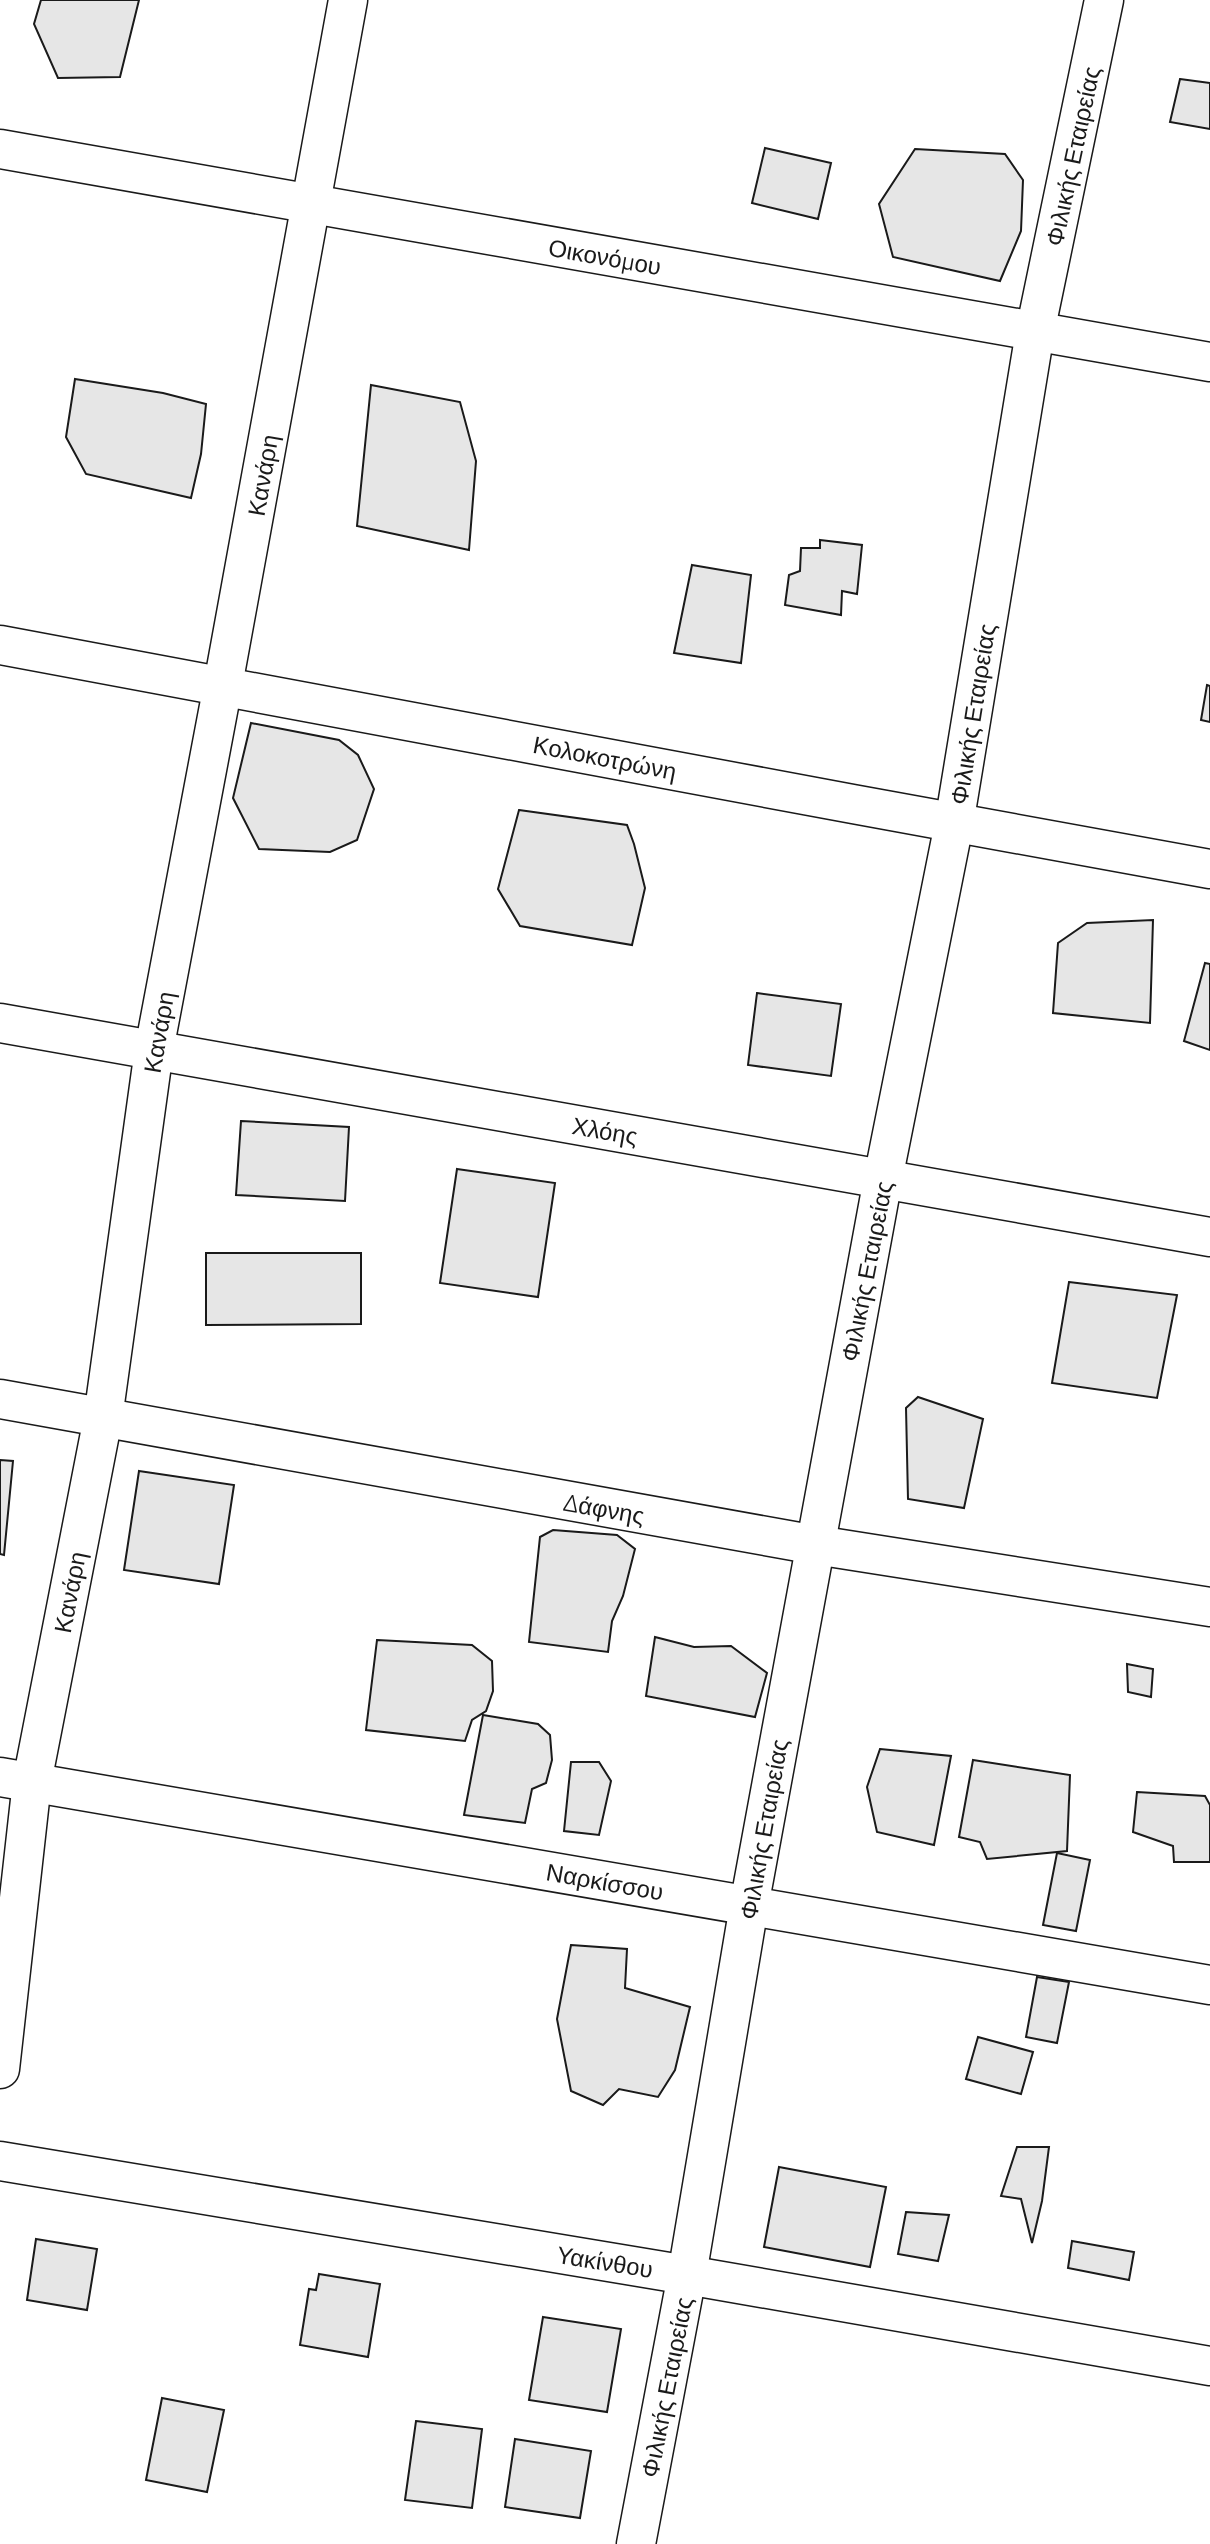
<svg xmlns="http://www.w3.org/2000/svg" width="1210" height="2544" viewBox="0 0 1210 2544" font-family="Barlow,sans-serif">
  <rect width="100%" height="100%" fill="#fff"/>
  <!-- building -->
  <g fill="#e6e6e6" stroke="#1a1a1a" stroke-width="2">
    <path d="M41 0H139L120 77 58 78 34 24Z"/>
    <path d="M1180 79 1210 83V129L1170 122Z"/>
    <path d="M765 148 831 163 818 219 752 203Z"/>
    <path d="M915 149 1005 154 1023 180 1021 231 1000 281 893 257 879 204Z"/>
    <path d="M75 379 163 393 206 404 201 454 191 498 86 474 66 437Z"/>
    <path d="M371 385 460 402 476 461 469 550 357 526Z"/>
    <path d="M820 540 862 545 857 594 842 591 841 615 785 605 789 575 800 571 801 548H820Z"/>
    <path d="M692 565 751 575 741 663 674 653Z"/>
    <path d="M1207 685 1210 686V722L1201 720Z"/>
    <path d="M251 723 339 740 358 755 374 789 357 840 330 852 259 849 233 798Z"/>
    <path d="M519 810 627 825 634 844 645 888 632 945 520 926 498 889Z"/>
    <path d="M1153 920 1150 1023 1053 1013 1058 943 1087 923Z"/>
    <path d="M1205 963 1210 964V1050L1184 1041Z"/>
    <path d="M757 993 841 1004 831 1076 748 1065Z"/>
    <path d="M241 1121 349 1127 345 1201 236 1195Z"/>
    <path d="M457 1169 555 1183 538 1297 440 1283Z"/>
    <path d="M206 1253H361V1324L206 1325Z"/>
    <path d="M1069 1282 1177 1295 1157 1398 1052 1383Z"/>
    <path d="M918 1397 983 1419 964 1508 908 1499 906 1408Z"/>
    <path d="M0 1460 13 1461 4 1555 0 1554Z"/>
    <path d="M139 1471 234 1485 219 1584 124 1570Z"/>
    <path d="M553 1530 617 1535 635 1549 623 1596 612 1621 608 1652 529 1642 540 1537Z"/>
    <path d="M655 1637 694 1647 731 1646 767 1673 755 1717 646 1696Z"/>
    <path d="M377 1640 472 1645 492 1661 493 1691 486 1711 472 1720 465 1741 366 1730Z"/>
    <path d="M1127 1664 1153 1669 1151 1697 1128 1692Z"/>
    <path d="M483 1715 538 1724 550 1735 552 1760 546 1783 532 1789 525 1823 464 1815Z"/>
    <path d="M880 1749 951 1756 934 1845 877 1832 867 1787Z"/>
    <path d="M973 1760 1070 1775 1067 1851 987 1859 980 1842 959 1837Z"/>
    <path d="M571 1762H599L611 1781 599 1835 564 1831Z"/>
    <path d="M1137 1792 1205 1796 1210 1805V1862H1174L1173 1846 1133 1832Z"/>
    <path d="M1057 1853 1090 1860 1076 1931 1043 1925Z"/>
    <path d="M571 1945 627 1949 625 1988 690 2007 675 2070 658 2097 619 2089 603 2105 571 2091 557 2019Z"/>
    <path d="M1037 1977 1069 1982 1057 2043 1026 2037Z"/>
    <path d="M978 2037 1033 2052 1021 2094 966 2079Z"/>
    <path d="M1017 2147H1049L1042 2201 1032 2243 1021 2199 1001 2196Z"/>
    <path d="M779 2167 886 2187 870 2267 764 2247Z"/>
    <path d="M906 2212 949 2215 938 2261 898 2254Z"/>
    <path d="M36 2239 97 2249 87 2310 27 2300Z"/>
    <path d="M1072 2241 1134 2252 1129 2280 1068 2268Z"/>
    <path d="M319 2274 380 2284 368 2357 300 2345 309 2289 316 2290Z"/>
    <path d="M543 2317 621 2329 607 2412 529 2400Z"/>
    <path d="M162 2398 224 2410 207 2492 146 2480Z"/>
    <path d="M416 2421 482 2429 472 2508 405 2500Z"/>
    <path d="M515 2439 591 2451 580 2518 505 2507Z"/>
  </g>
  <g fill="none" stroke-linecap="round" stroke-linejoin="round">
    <!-- street casing -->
    <g stroke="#1a1a1a" stroke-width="41">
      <g id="street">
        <path d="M0 149 1210 362"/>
        <path d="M0 645C404 717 806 798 1210 869"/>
        <path d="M0 1023 1210 1237"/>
        <path d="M0 1399 816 1545 1210 1607"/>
        <path d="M0 1777 1210 1985"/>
        <path d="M0 2069 32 1782 103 1418 154 1050 223 685 348 0"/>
        <path d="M0 2161 687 2275 1210 2366"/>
        <path d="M636 2544 687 2275 749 1906 883 1179 954 824 1035 332 1104 0"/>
      </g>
    </g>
    <!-- street -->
    <use href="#street" stroke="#fff" stroke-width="38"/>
  </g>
  <g text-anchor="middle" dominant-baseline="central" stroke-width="5" stroke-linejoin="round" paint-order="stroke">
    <!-- street labels -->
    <g font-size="24" fill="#1a1a1a" stroke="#fff">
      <text transform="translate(1072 156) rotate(-78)">Φιλικής Εταιρείας</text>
      <text transform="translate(605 256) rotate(10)">Οικονόμου</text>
      <text transform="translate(262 475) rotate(-80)">Κανάρη</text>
      <text transform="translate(972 714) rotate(-81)">Φιλικής Εταιρείας</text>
      <text transform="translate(605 757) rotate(11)">Κολοκοτρώνη</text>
      <text transform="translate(158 1032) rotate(-80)">Κανάρη</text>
      <text transform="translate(605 1130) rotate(10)">Χλόης</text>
      <text transform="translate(866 1271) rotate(-79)">Φιλικής Εταιρείας</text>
      <text transform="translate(604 1508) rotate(10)">Δάφνης</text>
      <text transform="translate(69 1592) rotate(-79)">Κανάρη</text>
      <text transform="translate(763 1829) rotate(-80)">Φιλικής Εταιρείας</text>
      <text transform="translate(605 1881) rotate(10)">Ναρκίσσου</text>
      <text transform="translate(605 2261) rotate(9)">Υακίνθου</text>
      <text transform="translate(666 2387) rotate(-79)">Φιλικής Εταιρείας</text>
    </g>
  </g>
</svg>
